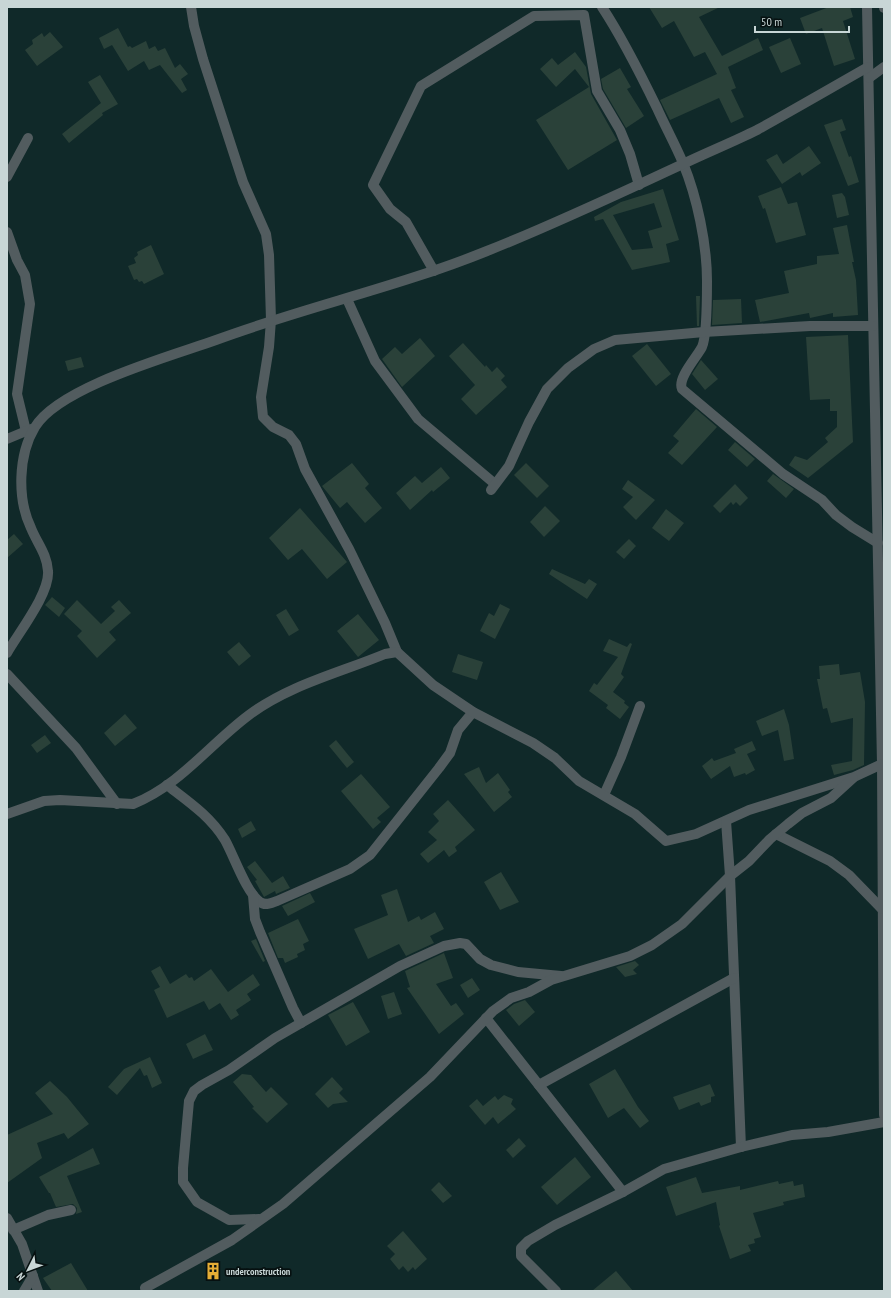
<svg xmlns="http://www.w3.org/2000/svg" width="891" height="1298" viewBox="0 0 891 1298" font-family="'PT Sans Narrow',sans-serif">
  <rect width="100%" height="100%" fill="#102929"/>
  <!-- building -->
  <g fill="#2a4139" fill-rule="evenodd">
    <path d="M649 7H720L699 17 722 56 758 38 763 50 728 67 736 88 731 90 744 117 731 123 719 98 670 120 660 100 717 74 705 52 694 57 674 21 662 28Z"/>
    <path d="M829 7H850L853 17 843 21 855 59 834 66 822 28 806 34 800 18Z"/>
    <path d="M118 28 128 47 130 46 132 48 146 41 149 49 155 46 158 51 165 48 175 68 180 64 188 74 181 79 187 90 182 93 160 65 149 70 144 61 128 71 112 45 104 49 99 38Z"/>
    <path d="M50 32 63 47 37 66 25 50 33 44 32 40 42 33 44 37Z"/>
    <path d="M790 38 801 64 781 73 769 47Z"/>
    <path d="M575 52 586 67 591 94 617 140 568 170 536 120 589 87 575 69 556 87 540 69 552 58 558 65Z"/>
    <path d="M620 68 631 87 627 89 644 116 626 128 603 89 601 79Z"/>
    <path d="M100 75 118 104 102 113 103 115 69 143 62 134 101 103 88 82Z"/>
    <path d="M842 119 846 130 840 132 849 157 851 156 859 182 848 186 824 125Z"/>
    <path d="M809 146 821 163 802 176 800 172 782 184 766 160 777 154 783 164Z"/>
    <path d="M781 187 788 204 797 202 806 235 776 243 765 208 763 209 758 196Z"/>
    <path d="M663 189 679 240 666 244 670 262 632 270 603 219 595 221 594 217 621 202ZM654 203 662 227 648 231 653 248 632 250 613 215Z"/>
    <path d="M842 193 845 197 849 215 837 218 832 195Z"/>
    <path d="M847 225 854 262H852L856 280 858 315 833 317V313L810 318 809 313 760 322 755 300 789 293 784 271 817 264V256L839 254 833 228Z"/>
    <path d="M151 245 164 274 144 284 142 281 139 282 137 279 134 280 128 266 136 263 134 258 138 255 137 252Z"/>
    <path d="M696 296H700L699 326H697Z"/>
    <path d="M741 299 742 323 712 325 713 300Z"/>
    <path d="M848 335 853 442 808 478 789 465 795 456 807 460 828 442 825 438 837 427V411H830V399L810 400 806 337Z"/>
    <path d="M420 338 435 356 402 387 382 359 395 347 402 354Z"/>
    <path d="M463 343 485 367 486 365 492 372 497 367 505 376 501 380 507 387 476 415 461 399 475 385 449 356Z"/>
    <path d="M647 344 671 374 656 386 632 356Z"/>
    <path d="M81 357 84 367 68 371 65 361Z"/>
    <path d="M701 360 718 379 705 390 692 374Z"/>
    <path d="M696 409 717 427 682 465 668 453 679 441 673 436Z"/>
    <path d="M735 442 755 459 747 467 728 450Z"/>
    <path d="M352 463 369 484 365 488 382 508 365 523 347 502 340 508 322 486Z"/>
    <path d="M526 463 549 486 537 498 514 475Z"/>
    <path d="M441 467 450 478 433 492 432 490 410 510 396 493 415 476 422 483Z"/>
    <path d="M773 474 794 489 786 498 767 481Z"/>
    <path d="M628 480 655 500 636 520 623 507 633 497 622 489Z"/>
    <path d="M735 484 748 498 740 506 736 502 733 505 731 502 720 513 713 506Z"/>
    <path d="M545 506 560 521 544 537 530 522Z"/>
    <path d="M300 508 347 562 327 579 302 549 288 560 269 538Z"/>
    <path d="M666 509 684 523 669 541 652 528Z"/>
    <path d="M14 534 23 544 7 558V540Z"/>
    <path d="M629 539 636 546 624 559 616 552Z"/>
    <path d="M552 569 585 584 589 579 597 584 587 599 549 574Z"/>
    <path d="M52 597 65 608 59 617 45 605Z"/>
    <path d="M77 600 101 624 115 611 111 607 119 600 131 613 109 632 116 640 97 658 77 636 82 631 64 614Z"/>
    <path d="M500 604 510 609 495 639 480 631 489 613 494 616Z"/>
    <path d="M286 609 299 630 289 636 276 615Z"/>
    <path d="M358 614 379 640 358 657 337 631Z"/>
    <path d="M609 639 627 647 630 643 632 644 621 674 624 677 613 692 625 701 624 703 629 707 620 719 606 708 608 705 589 691 594 683 597 685 618 657 603 651Z"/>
    <path d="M239 642 251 656 239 666 227 652Z"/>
    <path d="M458 654 483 662 477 680 452 672Z"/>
    <path d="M839 664 840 675 860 672 865 702 864 765 853 770 834 775 831 765 852 761 853 718 831 723 827 708 823 709 817 679H820L819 666Z"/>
    <path d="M784 709 789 725 794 759 784 761 778 730 762 736 756 721Z"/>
    <path d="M125 714 137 728 115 746 104 733Z"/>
    <path d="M45 735 51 743 37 753 31 745Z"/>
    <path d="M336 740 354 762 347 768 329 746Z"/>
    <path d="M752 741 756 750 747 754 755 770 746 775 745 773 734 777 730 766 711 779 702 766 712 758 714 761 736 753 734 749Z"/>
    <path d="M479 767 486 783 498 773 510 790 508 792 512 797 494 812 464 774Z"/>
    <path d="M361 774 390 807 377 818 381 822 373 829 341 791Z"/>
    <path d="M448 800 475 830 455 847 457 851 449 857 444 850 428 863 420 854 437 840 428 832 439 821 433 814Z"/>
    <path d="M251 821 256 830 242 838 238 829Z"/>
    <path d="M255 861 272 883 283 876 290 888 276 894 275 891 264 897 255 881 257 880 247 867Z"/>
    <path d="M501 872 519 902 500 910 484 882Z"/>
    <path d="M397 889 408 922 419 916 421 920 435 912 444 929 430 936 434 943 406 956 399 944 368 959 354 929 388 915 381 895Z"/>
    <path d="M310 893 315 902 288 916 282 906Z"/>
    <path d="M298 919 309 941 303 944 305 950 297 954 298 957 285 963 283 958H278L268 933Z"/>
    <path d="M256 939 265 961 263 962 251 941Z"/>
    <path d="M444 953 453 978 436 984 451 1006 456 1003 464 1014 439 1034 407 988 410 987 405 971Z"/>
    <path d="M635 961 639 965 633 970 637 974 625 977 616 967Z"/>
    <path d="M160 966 170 984 186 974 189 978 192 977 194 981 211 969 228 992 253 974 260 985 247 994 251 1000 236 1010 239 1015 231 1020 220 1003 209 1010 204 1001 167 1018 154 990 160 987 151 971Z"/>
    <path d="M472 978 480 990 468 998 460 985Z"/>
    <path d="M394 992 402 1014 388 1019 381 996Z"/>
    <path d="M525 1000 535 1012 519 1026 506 1010 514 1004Z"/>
    <path d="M353 1002 370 1032 346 1046 328 1015Z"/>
    <path d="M205 1034 213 1050 193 1059 186 1044Z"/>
    <path d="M150 1057 162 1083 152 1088 147 1075 144 1076 140 1068 117 1095 108 1087 124 1069Z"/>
    <path d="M615 1069 638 1107 649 1121 640 1128 624 1108 608 1118 589 1084Z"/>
    <path d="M242 1074 251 1075 266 1092 271 1087 288 1104 267 1123 252 1108 254 1107 233 1082Z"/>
    <path d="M332 1077 343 1089 339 1093 348 1102 333 1104 328 1108 315 1094Z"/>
    <path d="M50 1081 67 1097 89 1124 68 1139 64 1133 37 1143 42 1158 7 1183V1135L53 1114 35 1093Z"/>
    <path d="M710 1084 715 1096 711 1097V1102L701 1106 699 1102 679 1110 673 1097Z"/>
    <path d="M504 1095 513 1099 511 1104 516 1109 498 1124 493 1117 485 1125 469 1106 477 1099 483 1106 495 1096 498 1100Z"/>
    <path d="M519 1138 526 1146 513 1158 506 1150Z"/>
    <path d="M93 1148 100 1164 67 1176 82 1212 76 1214 77 1208 73 1204 56 1207 50 1193H49L39 1177Z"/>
    <path d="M575 1157 591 1177 557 1205 541 1187Z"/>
    <path d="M696 1177 702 1193 740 1186V1190L778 1181 779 1184 793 1181 794 1186 803 1184 805 1197 783 1202 784 1205 753 1213 761 1237 754 1239 755 1243 748 1245 751 1251 730 1259 719 1226 720 1225 716 1202 676 1216 666 1187Z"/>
    <path d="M439 1182 452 1196 443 1203 431 1190Z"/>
    <path d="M403 1231 427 1259 415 1270 413 1267 408 1272 403 1266 399 1270 390 1259 395 1254 387 1246Z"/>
    <path d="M71 1263 88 1291H52L43 1278Z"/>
    <path d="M616 1271 633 1291H592Z"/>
  </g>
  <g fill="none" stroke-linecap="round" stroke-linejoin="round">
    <!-- minor -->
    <g stroke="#525c5f" stroke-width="10">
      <path d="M191 7 194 26 203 59 243 182 266 234 269 255 271 320 269 347 261 397 263 417 273 427 289 435 296 444 305 469 349 549 385 623 397 652"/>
      <path d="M602 7C623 39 640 73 657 108 665 126 675 144 683 163 697 197 707 244 707 281 707 295 707 336 702 347 697 357 677 378 682 389L783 474 822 500 836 515 852 527 878 543"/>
      <path d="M867 7 882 764 884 1115"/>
      <path d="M884 7V8"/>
      <path d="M869 78 884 67"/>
      <path d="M7 177 28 138"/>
      <path d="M7 232 17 260 25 275 30 304 17 394 26 431"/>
      <path d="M434 271 406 222 390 209 373 185 421 86 534 16 584 15 597 91 620 130 630 154 639 185"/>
      <path d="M347 299 375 361 418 419 495 484"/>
      <path d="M7 439 31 429"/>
      <path d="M491 490 509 466 529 422 547 389 568 368 594 349 615 340 704 332 810 326H873"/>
      <path d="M7 653C19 632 50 593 48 571 47 554 37 543 31 528 17 499 18 455 35 427 59 387 171 356 216 340 305 307 398 287 487 251 553 225 618 194 683 164 708 152 733 142 757 130 795 109 831 88 868 67"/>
      <path d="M7 674 76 748 117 804"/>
      <path d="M167 785C189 802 210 816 225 840 234 856 246 892 260 902 265 906 272 903 277 901L350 869 370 855 439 768 450 753 458 730 473 712"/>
      <path d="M604 795 621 757 640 706"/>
      <path d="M7 814 44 801 60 800 133 804C179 786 210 744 249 715 289 685 339 673 385 654L397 652 433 685 473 712 533 743 555 758 579 781 635 814 666 841 696 834 749 810 854 777 882 764"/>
      <path d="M726 821 730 876 741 1147"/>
      <path d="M776 834 830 861 849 875 882 909"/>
      <path d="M253 895 255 919 260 932 293 1008 301 1023"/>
      <path d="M486 1018 623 1192"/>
      <path d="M539 1085 734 978"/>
      <path d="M7 1218 22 1244 38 1291"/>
      <path d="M259 1219 229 1220 197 1202 183 1182V1168L189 1101 194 1091 202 1085 229 1070 275 1038 400 966 444 946 460 943 466 944 480 959 491 965 518 972 561 976"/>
      <path d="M13 1230 48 1215 71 1210"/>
      <path d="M145 1288 232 1240 283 1204 430 1077 493 1011 511 998 529 992 551 980 630 956 652 945 682 924 730 876 749 861 770 839 788 824 802 813 831 798 853 778"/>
      <path d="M24 1291 33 1276"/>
      <path d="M556 1291 521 1256V1248L528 1241 555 1225 623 1192 664 1169 741 1147 792 1135 828 1132 884 1122"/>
    </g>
  </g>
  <!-- icons -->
  <defs>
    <g id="building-bare" transform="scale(1.38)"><path d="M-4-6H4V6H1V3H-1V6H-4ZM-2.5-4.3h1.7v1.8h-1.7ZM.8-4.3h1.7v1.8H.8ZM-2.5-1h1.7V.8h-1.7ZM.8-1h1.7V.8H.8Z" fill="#e5ad35" stroke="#061010" stroke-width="2.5" paint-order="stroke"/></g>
  </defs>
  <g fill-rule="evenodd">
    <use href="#building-bare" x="213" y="1271"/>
  </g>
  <g text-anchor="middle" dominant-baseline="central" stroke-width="3.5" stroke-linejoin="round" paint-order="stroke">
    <!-- poi labels -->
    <g font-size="10" font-weight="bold" fill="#c8d6d6" stroke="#061010" text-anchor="start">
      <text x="226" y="1271">underconstruction</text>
    </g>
  </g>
  <!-- border -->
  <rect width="891" height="1298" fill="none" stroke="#c8d6d6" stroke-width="16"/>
  <!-- north arrow -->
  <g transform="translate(28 1270) rotate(228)" stroke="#061010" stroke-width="3" paint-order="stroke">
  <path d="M0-3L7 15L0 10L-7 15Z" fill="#c8d6d6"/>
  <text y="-6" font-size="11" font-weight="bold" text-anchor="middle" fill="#c8d6d6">N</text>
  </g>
  <!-- scale -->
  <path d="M755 26v6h94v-6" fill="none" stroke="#c8d6d6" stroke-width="2"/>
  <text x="761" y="26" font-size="12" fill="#c8d6d6" stroke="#061010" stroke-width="3" paint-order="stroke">50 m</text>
</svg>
